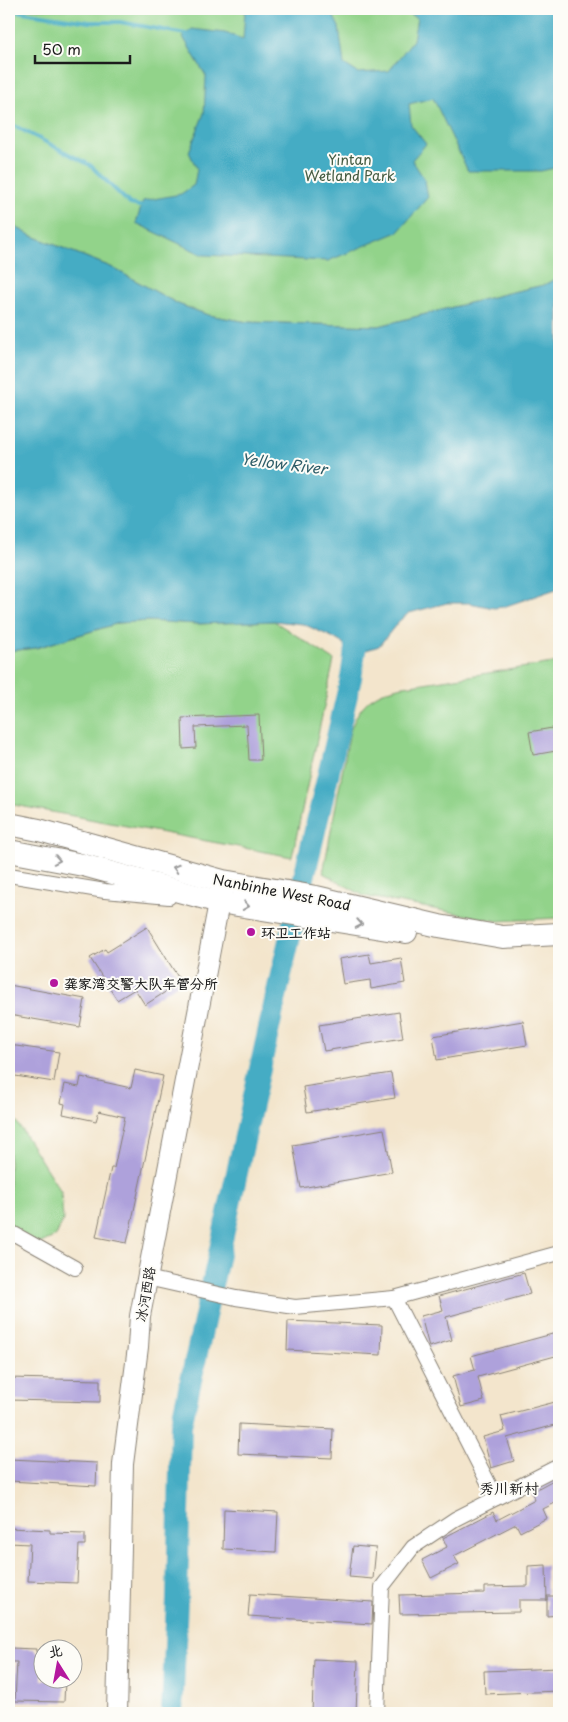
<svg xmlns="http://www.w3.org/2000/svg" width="568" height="1722" viewBox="0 0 568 1722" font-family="'Playpen Sans','LXGW WenKai TC',sans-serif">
  <rect width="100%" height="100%" fill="#fdfcf7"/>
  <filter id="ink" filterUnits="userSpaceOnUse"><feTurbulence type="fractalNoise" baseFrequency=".02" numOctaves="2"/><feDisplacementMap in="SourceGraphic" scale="10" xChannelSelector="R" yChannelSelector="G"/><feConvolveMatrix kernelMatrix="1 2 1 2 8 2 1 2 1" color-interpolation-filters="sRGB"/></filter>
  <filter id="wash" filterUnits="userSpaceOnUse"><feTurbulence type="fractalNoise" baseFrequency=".0096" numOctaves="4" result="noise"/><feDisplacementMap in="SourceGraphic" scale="20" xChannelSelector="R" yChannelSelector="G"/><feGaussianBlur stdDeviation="1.12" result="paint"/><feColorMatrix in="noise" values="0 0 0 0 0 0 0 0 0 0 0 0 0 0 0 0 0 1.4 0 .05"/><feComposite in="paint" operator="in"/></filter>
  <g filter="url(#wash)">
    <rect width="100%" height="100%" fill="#f3e5cc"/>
    <!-- green -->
    <g fill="#92d38a" stroke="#577853">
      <path d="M9 9H559V277L544 285 508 293 379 326 248 322 208 315 178 304 111 267 30 235 9 223Z"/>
      <path d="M149 621 197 624 274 621 334 660 292 857 9 804V651L36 648 119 623Z"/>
      <path d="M559 662V918L498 921 364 896 323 873 350 731C360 704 370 695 398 687Z"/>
      <path d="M9 1120 16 1121 61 1192 63 1220 56 1236 39 1244 9 1226Z"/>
    </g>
    <!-- water -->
    <g fill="#45acc4" stroke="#306470">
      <path d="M243 9H330L339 27 344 64 358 73 389 71 413 40 417 18 398 9H559V167L541 171H468L433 98 409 104 411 125 426 144 412 160 425 180 428 197 398 232 328 261 203 255 136 223 143 201 181 194 194 185 197 169 189 152 204 113 206 76 183 37 192 29 225 33 243 39 245 11Z"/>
      <path d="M9 223 30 235 111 267 178 304 208 315 248 322 379 326 508 293 544 285 559 277V588L503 607 494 608 469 603H447L409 613 399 621 379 646 367 650 355 651 332 637 303 624 274 621 197 624 149 621 119 623 36 648 9 651Z"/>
    </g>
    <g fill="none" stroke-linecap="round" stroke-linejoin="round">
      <!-- stream -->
      <g stroke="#45acc4" stroke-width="4">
        <path d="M9 10 89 22H120L191 35"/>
        <path d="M9 123 90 165 130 204 144 207"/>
      </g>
      <!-- river -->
      <path stroke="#45acc4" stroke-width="22" d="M172 1713 177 1600 181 1425 279 983 351 678 355 651 356 621"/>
    </g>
    <g id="blocks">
      <!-- building -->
      <g fill="#aea1db">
        <path d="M259 715 261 760H249L247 725 195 727 196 748 183 749 182 718Z"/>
        <path d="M552 728 556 751 533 755 529 732Z"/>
        <path d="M147 927 181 982 145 1005 135 989 117 1000 90 958 105 949 107 952Z"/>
        <path d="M369 954 371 963 401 958 405 983 371 989 370 980 343 984 339 959Z"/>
        <path d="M9 985 85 999 80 1027 9 1015Z"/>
        <path d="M399 1012 403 1038 324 1051 319 1025Z"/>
        <path d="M523 1021 527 1045 437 1060 433 1036Z"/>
        <path d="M9 1045 59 1052 54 1082 9 1075Z"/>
        <path d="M135 1070 163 1076 127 1243 96 1237 111 1168H114L125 1117 99 1111 96 1121 63 1114 65 1104 61 1103 65 1084 79 1087 81 1077 131 1088Z"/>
        <path d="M391 1073 395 1098 307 1112 303 1087Z"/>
        <path d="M384 1129 392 1172 301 1188 293 1145Z"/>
        <path d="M524 1273 530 1294 446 1317 452 1340 429 1347 421 1316 443 1310 439 1296Z"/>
        <path d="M288 1321 382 1325 381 1355 287 1350Z"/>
        <path d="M556 1333 559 1344V1355L478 1377 484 1401 461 1407 453 1376 475 1370 471 1356Z"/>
        <path d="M9 1378 100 1380V1402L9 1400Z"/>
        <path d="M559 1401V1424L507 1438 514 1461 491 1468 483 1437 505 1431 501 1416Z"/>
        <path d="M239 1424 333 1429 332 1458 238 1454Z"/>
        <path d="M9 1459 97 1463 96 1486 9 1481Z"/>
        <path d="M559 1477V1501L543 1509 547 1518 520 1532 516 1524 454 1556 459 1564 431 1578 422 1560 447 1547 443 1538 493 1512 497 1520 535 1500 531 1492Z"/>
        <path d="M224 1509 278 1512 276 1552 223 1549Z"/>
        <path d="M9 1528 50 1530V1533L85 1534V1545H79L77 1583 28 1581 30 1544 9 1543Z"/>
        <path d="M353 1546 376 1548 373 1579 349 1577Z"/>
        <path d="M546 1565 547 1600H519V1612L400 1614 399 1595 485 1593V1587L528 1586V1566Z"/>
        <path d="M250 1594 373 1602 372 1624 248 1616Z"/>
        <path d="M547 1596H559V1615L547 1616Z"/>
        <path d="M11 1648 36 1649V1652H42V1680H65L64 1702 15 1701 17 1662H10Z"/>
        <path d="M314 1659 358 1661 356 1713H312Z"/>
        <path d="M559 1668V1691L485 1694 484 1671Z"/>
      </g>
    </g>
  </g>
  <g filter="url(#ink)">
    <use href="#blocks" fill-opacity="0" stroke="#888074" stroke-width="1"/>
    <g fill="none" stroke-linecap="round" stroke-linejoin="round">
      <!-- minor casing -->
      <g stroke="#888074" stroke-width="16">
        <g id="minor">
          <path d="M9 875 105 891 169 897"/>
          <path d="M9 1231 75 1268"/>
          <path d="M147 1278 236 1298 295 1307 394 1298"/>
          <path d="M496 1498 394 1298 559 1253"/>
          <path d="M377 1713 382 1587 413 1547 455 1519 559 1466"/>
        </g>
      </g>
      <!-- secondary casing -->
      <g stroke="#888074" stroke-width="22">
        <path id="secondary" d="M117 1713 123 1464 138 1347 140 1316 222 887"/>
      </g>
      <!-- trunk casing -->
      <g stroke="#888074" stroke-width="24">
        <g id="trunk">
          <path d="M9 824 39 830 223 881 316 897 439 926 503 937 559 934"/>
          <path d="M9 851 83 865 219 902 406 932"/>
        </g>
      </g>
      <!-- minor -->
      <use href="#minor" stroke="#fff" stroke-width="14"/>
      <!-- secondary -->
      <use href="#secondary" stroke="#fff" stroke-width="20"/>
      <!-- trunk -->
      <use href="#trunk" stroke="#fff" stroke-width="22"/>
    </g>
    <!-- one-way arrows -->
    <defs><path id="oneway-chevron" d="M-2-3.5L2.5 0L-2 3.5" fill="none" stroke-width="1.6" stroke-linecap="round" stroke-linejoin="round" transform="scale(1.25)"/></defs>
    <g stroke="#999">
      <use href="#oneway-chevron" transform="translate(57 860) rotate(11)"/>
      <use href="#oneway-chevron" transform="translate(176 868) rotate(-165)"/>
      <use href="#oneway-chevron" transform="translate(246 906) rotate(9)"/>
      <use href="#oneway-chevron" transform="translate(359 924) rotate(10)"/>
    </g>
  </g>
  <!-- markers -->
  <g fill="#b5179e" stroke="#fdfcf7" stroke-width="2">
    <circle cx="251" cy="932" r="5"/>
    <circle cx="54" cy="983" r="5"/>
  </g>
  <g text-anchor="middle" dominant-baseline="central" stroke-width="4" stroke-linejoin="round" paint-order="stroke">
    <!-- park labels -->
    <g font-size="14" fill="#455c42" stroke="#fdfcf7">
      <text x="350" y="159">Yintan<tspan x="350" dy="16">Wetland Park</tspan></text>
    </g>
    <!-- street labels -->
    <g font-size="14" fill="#1c1c1c" stroke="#fdfcf7">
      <text transform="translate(282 892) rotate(11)">Nanbinhe West Road</text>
      <text transform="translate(145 1294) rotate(-80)">冰河西路</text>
    </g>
    <!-- poi labels -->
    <g font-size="14" font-weight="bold" fill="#1c1c1c" stroke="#fdfcf7" text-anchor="start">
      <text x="261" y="932">环卫工作站</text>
      <text x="64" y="983">龚家湾交警大队车管分所</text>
    </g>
    <!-- water labels -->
    <g font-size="15" font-style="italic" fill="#2e5d68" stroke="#fdfcf7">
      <text transform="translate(284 463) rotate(7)">Yellow River</text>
    </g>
    <!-- neighbourhood labels -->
    <g font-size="15" fill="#1c1c1c" stroke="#fdfcf7">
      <text x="509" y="1487">秀川新村</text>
    </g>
  </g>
  <!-- margin -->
  <rect width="568" height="1722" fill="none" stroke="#fdfcf7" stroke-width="30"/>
  <!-- north arrow -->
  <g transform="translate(58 1664) rotate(349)"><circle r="24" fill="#fdfcf7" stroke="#a3a29f"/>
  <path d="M0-4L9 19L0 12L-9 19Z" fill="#b5179e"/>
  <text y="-8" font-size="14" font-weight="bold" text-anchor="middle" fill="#1c1c1c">北</text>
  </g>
  <!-- scale -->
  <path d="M35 55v8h95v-8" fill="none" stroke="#1c1c1c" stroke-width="2.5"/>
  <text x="42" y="55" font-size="15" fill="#1c1c1c" stroke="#fdfcf7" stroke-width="4" paint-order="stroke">50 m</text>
</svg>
